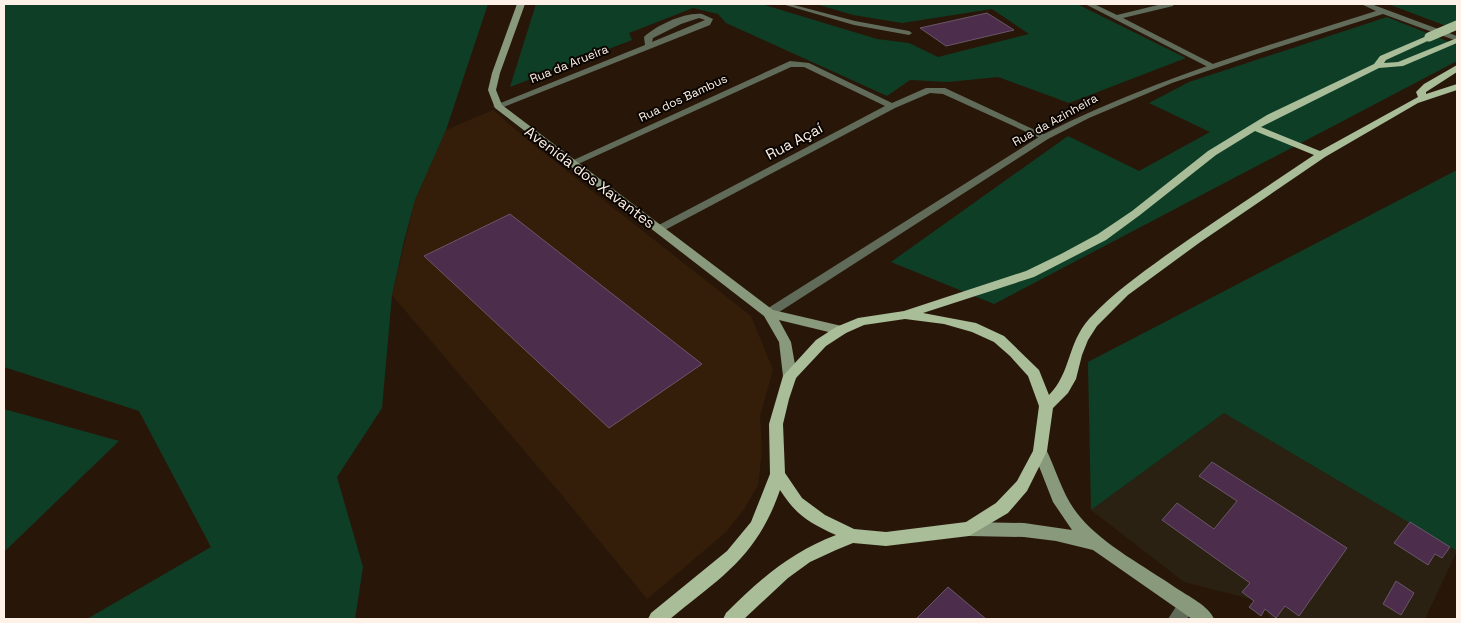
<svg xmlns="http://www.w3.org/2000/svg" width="1461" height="623" viewBox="0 0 1461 623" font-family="'Space Grotesk',sans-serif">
  <rect width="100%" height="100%" fill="#281709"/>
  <!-- built -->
  <path fill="#341e0a" d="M493 110 536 147 751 316 773 370 760 416 762 451 758 485 744 509 726 532 647 599 561 494 392 295 415 200 446 130Z"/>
  <!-- medical -->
  <path fill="#2b2112" d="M1224 413 1457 551 1425 619H1271L1266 610 1261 616 1249 607 1253 601 1251 599 1184 582 1091 510Z"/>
  <!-- green -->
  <g fill="#0f3e26">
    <path d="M4 4H488L446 130 415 200 404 241 392 295 382 408 337 477 363 567 355 619H87L211 547 139 411 4 367Z"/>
    <path d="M536 4H761L877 39 909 43 938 57 1029 34 992 9 902 23 853 15 816 4H1077L1186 58 1069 103 998 77 948 82 910 80 887 96 726 23 718 14 693 8 629 33 632 40 510 87Z"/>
    <path d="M1388 4H1457V30Z"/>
    <path d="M1387 17 1457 45V61L994 304 891 262 1068 136 1139 171 1210 132 1149 103 1189 82Z"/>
    <path d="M1457 170V551L1224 413 1091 510 1088 362Z"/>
    <path d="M4 409 119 441 4 552Z"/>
  </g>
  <!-- building -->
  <g fill="#4c2d4c" stroke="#695769">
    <path d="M987 13 1014 30 946 46 920 28Z"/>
    <path d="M510 214 702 364 609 428 424 256Z"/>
    <path d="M1212 462 1347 548 1299 616 1285 606 1276 618 1265 609 1261 616 1249 607 1254 601 1242 592 1250 583 1162 520 1177 503 1214 529 1237 501 1199 476Z"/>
    <path d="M1410 522 1450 547 1442 558 1435 554 1428 565 1394 543Z"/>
    <path d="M1396 581 1414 593 1401 615 1383 604Z"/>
    <path d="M948 587 986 619H916Z"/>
  </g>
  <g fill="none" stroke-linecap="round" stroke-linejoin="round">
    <!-- service -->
    <path fill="#616b59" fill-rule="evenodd" d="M782 4H790L855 21 909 31 912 33 909 35 854 25Z"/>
    <!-- minor -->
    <g fill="#616b59" fill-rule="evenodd">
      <path d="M1085 4H1094L1117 15 1162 4H1174L1173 6 1123 18 1217 66 1210 68Z"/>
      <path d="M702 14 713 19 710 25 501 108 498 109 493 106 645 45 644 37C657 25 685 12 702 14ZM699 18 705 20 652 42 653 38 681 24Z"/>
      <path d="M790 61 809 63 892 103 926 88H945L1050 137 1045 140 1042 139 943 94 930 93 895 108 663 231H655L653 229 655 227 885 106 804 67H791L576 165H568L567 163Z"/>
      <path d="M1187 597 1193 599 1196 605 1187 619H1168L1181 599Z"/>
    </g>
    <!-- tertiary -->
    <path fill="#616b59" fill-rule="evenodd" d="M1361 4H1371L1457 36V41L1383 14 1257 54 1172 83 1089 118 1048 139 773 316 769 317 763 313 765 310 1042 135C1149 81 1262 47 1376 11Z"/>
    <!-- secondary -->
    <g fill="#89997c" fill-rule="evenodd">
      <path d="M517 4H525L500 73 496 90 502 105 773 310 846 327 847 330 846 333 841 335 779 320 791 342 797 376 795 380H785L783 376 779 342 764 316 495 108 488 90 492 73Z"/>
      <path d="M1040 445 1045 447C1057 471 1063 498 1081 518 1105 546 1146 567 1176 588 1188 596 1209 606 1214 619H1192L1093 550 1056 541 1024 537 969 536 963 534 961 529 963 524 969 522 1024 523 1072 530 1053 502 1033 451 1035 447Z"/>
    </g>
    <!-- primary -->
    <path fill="#a8bd98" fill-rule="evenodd" d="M1429 35H1432V39L1386 60 1384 63 1398 62 1457 38V43L1403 66 1379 68 1261 127 1320 151 1418 97 1416 92 1424 84 1457 65V72L1426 92V94L1457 84V90L1418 103 1325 157 1199 243 1128 295 1097 326 1088 340 1082 355 1076 379 1068 393 1053 408 1047 451 1027 491 1008 513 969 536 886 546 853 543 836 550 810 562 788 578 744 619H723L726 613C759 580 791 552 836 535 809 523 796 515 780 490 757 557 721 577 670 619H648L651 613 727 551 751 522 770 474 769 424 783 376 816 340 836 327 858 318 904 311 1026 271 1061 254 1098 234 1132 211 1208 151 1267 115 1374 64 1380 56ZM1255 131 1314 155C1264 189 1214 221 1165 256 1139 275 1112 294 1089 319 1067 344 1071 373 1049 395L1039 370 1004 336 976 323 923 313 1034 277 1106 240 1140 215 1216 155ZM905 319 944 324 972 332 994 342 1010 356 1028 376 1039 406 1033 451 1017 481 996 503 966 522 886 532 854 529 825 515 802 498 785 473 783 424 789 399 796 378 826 346 846 333 864 325Z"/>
    <!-- primary-bridge -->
    <path stroke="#a8bd98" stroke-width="9" d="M1429 37 1457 25"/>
  </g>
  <g text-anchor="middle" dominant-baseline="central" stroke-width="4" stroke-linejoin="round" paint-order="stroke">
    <!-- far-street labels -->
    <g font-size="12" fill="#fef2e8" stroke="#0b0502">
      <text transform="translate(569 64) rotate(-22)">Rua da Arueira</text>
      <text transform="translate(683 98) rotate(-25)">Rua dos Bambus</text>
      <text transform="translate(1055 120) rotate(-29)">Rua da Azinheira</text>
    </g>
    <!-- street labels -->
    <g font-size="15" fill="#fef2e8" stroke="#0b0502">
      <text transform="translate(794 141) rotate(-28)">Rua Açaí</text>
      <text transform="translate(590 177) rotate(37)">Avenida dos Xavantes</text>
    </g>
  </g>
  <!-- border -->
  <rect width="1461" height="623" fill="none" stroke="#fef2e8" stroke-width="10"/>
</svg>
